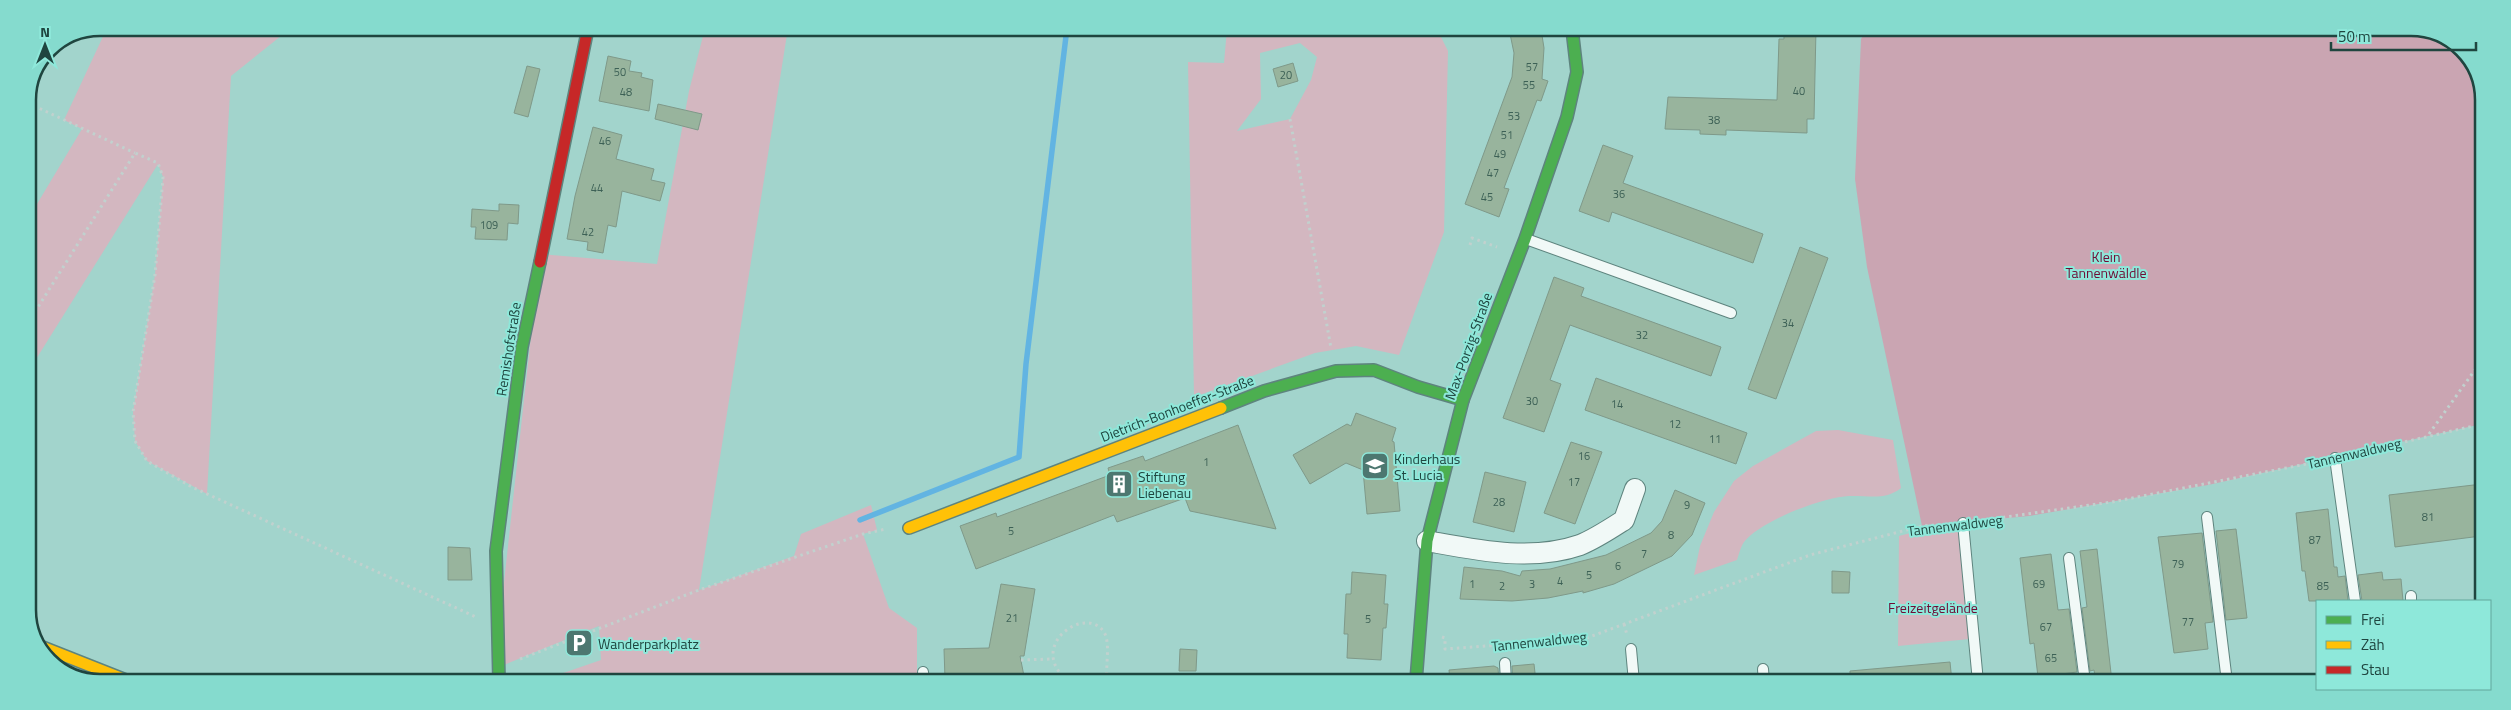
<svg xmlns="http://www.w3.org/2000/svg" width="2511" height="710" viewBox="0 0 2511 710" font-family="'Titillium Web',sans-serif">
  <rect width="100%" height="100%" fill="#a2d4cc"/>
  <!-- green -->
  <g fill="#d3b7c0" fill-rule="evenodd">
    <path d="M107 28H291L231 76 207 494 147 461 135 441 133 412 155 275 163 177 158 164 28 372V219L82 129 64 120Z"/>
    <path d="M705 28H788L699 590 694 592 794 556 801 534 871 505 877 530 863 534 889 608 917 628V681H540L601 660 599 626 499 667V628L540 254 657 264 689 91Z"/>
    <path d="M1227 29H1437L1448 51 1444 232 1399 355 1356 346 1315 353 1194 397 1188 62 1224 63ZM1300 43 1317 57 1311 80 1290 119 1237 131 1261 99 1260 53Z"/>
    <path d="M1838 430 1893 440 1901 488C1885 501 1868 495 1849 496 1823 497 1760 521 1744 542 1741 546 1739 554 1737 560L1694 575 1700 546 1714 512 1734 481 1753 466 1816 431Z"/>
    <path d="M1961 527 1970 639 1898 646 1899 536 1922 530Z"/>
  </g>
  <!-- forest -->
  <path fill="#caa5b2" d="M1868 29 2429 30 2466 52 2483 95 2482 424 2208 485 2029 516 1922 526 1867 267 1855 179 1861 39Z"/>
  <g fill="none" stroke-linecap="round" stroke-linejoin="round">
    <!-- stream -->
    <path stroke="#62b4e2" stroke-width="5.5" d="M860 520 1019 457 1026 364 1067 28"/>
  </g>
  <!-- building -->
  <g fill="#98b49d" stroke="#7f9989">
    <path d="M1509 29H1541L1544 48 1542 79 1548 81 1541 101 1537 100 1504 188 1509 189 1499 217 1465 204 1512 77 1514 53Z"/>
    <path d="M1784 29H1816L1814 119H1807V133L1726 130V135L1700 134V130L1665 129 1668 97 1777 100 1779 39H1784Z"/>
    <path d="M608 56 631 61 629 71 642 73 641 77 653 80 649 111 599 101Z"/>
    <path d="M1293 63 1298 81 1278 87 1273 69Z"/>
    <path d="M527 66 540 69 528 117 514 113Z"/>
    <path d="M658 104 702 114 698 130 655 119Z"/>
    <path d="M593 127 622 135 616 159 654 169 651 180 665 183 660 201 622 191 616 227 608 225 603 253 587 250 588 242 567 239 575 196Z"/>
    <path d="M1603 145 1633 156 1623 183 1763 234 1753 263 1612 212 1609 222 1579 211Z"/>
    <path d="M499 204 519 205 518 224 508 223 507 240 475 239 476 227H471L472 209 499 211Z"/>
    <path d="M1800 247 1828 258 1776 399 1748 389Z"/>
    <path d="M1554 277 1584 288 1581 296 1721 347 1711 376 1570 325 1550 380 1561 384 1544 432 1503 418Z"/>
    <path d="M1596 378 1747 433 1736 464 1585 410Z"/>
    <path d="M1356 413 1396 428 1392 441 1394 442 1400 511 1367 514 1363 470 1346 463 1310 484 1293 455 1347 424 1351 426Z"/>
    <path d="M1238 425 1276 529 1190 511 1185 498 1117 522 1114 515 976 569 960 526 996 513 997 517 1110 475 1108 468 1143 456 1145 461Z"/>
    <path d="M1571 442 1602 452 1575 524 1544 513Z"/>
    <path d="M1485 472 1526 482 1514 532 1473 522Z"/>
    <path d="M2482 484 2481 536 2395 547 2389 495Z"/>
    <path d="M1675 490 1705 503 1692 535 1672 556 1614 584 1583 593V591L1548 598 1512 601 1460 599 1464 567 1502 571 1520 576 1522 571 1550 569 1606 555 1651 533 1662 521Z"/>
    <path d="M2328 509 2334 567H2337L2338 577 2345 576 2348 601H2309L2305 571H2302L2296 513Z"/>
    <path d="M2236 529 2247 618 2226 620 2216 531Z"/>
    <path d="M2202 533 2213 622 2205 623 2208 649 2174 653 2158 537Z"/>
    <path d="M448 547 470 548 472 580H448Z"/>
    <path d="M2097 549 2112 682H2096L2094 670 2090 671 2082 608 2087 607 2080 551Z"/>
    <path d="M2051 554 2058 610 2069 609 2077 672 2038 677 2034 643 2030 644 2020 558Z"/>
    <path d="M1832 571 1850 572 1849 593H1832Z"/>
    <path d="M1352 572 1386 575 1384 604H1388L1386 628H1383L1381 660 1347 658 1348 634H1344L1346 594H1351Z"/>
    <path d="M2382 572 2383 580 2401 579 2403 601H2362L2358 575Z"/>
    <path d="M1001 584 1035 589 1024 656H1020L1025 681H990L989 678 945 679 944 649 989 648Z"/>
    <path d="M1180 649 1197 650 1196 671H1179Z"/>
    <path d="M1950 662 1952 682H1850V671Z"/>
    <path d="M1534 664 1536 682H1513L1512 666Z"/>
    <path d="M1494 666 1498 668 1499 682H1450L1449 670Z"/>
  </g>
  <g fill="none" stroke-linecap="round" stroke-linejoin="round">
    <!-- lane casing -->
    <g stroke="#5e847e" stroke-width="12">
      <g id="lane">
        <path d="M1526 239 1731 313"/>
        <path d="M2335 458 2355 601"/>
        <path d="M2207 517 2227 682"/>
        <path d="M1963 523 1978 682"/>
        <path d="M2069 558 2085 682"/>
        <path d="M2411 596V601"/>
        <path d="M1631 649 1634 682"/>
        <path d="M1505 663 1506 682"/>
        <path d="M1763 669 1764 682"/>
        <path d="M923 672 924 681"/>
      </g>
    </g>
    <!-- street casing -->
    <g stroke="#5e847e" stroke-width="22">
      <path id="street" d="M1427 541C1477 550 1531 562 1580 545 1595 539 1610 529 1624 520L1635 489"/>
    </g>
    <!-- fast casing -->
    <g stroke="#5e847e" stroke-width="14">
      <g id="fast">
        <path d="M1221 408 1264 391 1336 371 1374 370 1418 387 1463 400"/>
        <path d="M499 681 496 551 522 347 540 262"/>
        <path d="M1416 681 1427 541 1463 400 1525 239 1567 117 1577 72 1572 29"/>
      </g>
    </g>
    <!-- slow casing -->
    <g stroke="#5e847e" stroke-width="14">
      <g id="slow">
        <path d="M909 528 1221 408"/>
        <path d="M40 646 126 680"/>
      </g>
    </g>
    <!-- jam casing -->
    <g stroke="#5e847e" stroke-width="14">
      <path id="jam" d="M540 262 588 28"/>
    </g>
    <!-- path -->
    <g stroke="#c1d1ce" stroke-width="3" stroke-dasharray="2.5 4" stroke-linecap="butt">
      <path d="M28 103 135 153"/>
      <path d="M1290 119 1331 348"/>
      <path d="M1470 245 1472 238 1497 247"/>
      <path d="M28 323 135 153 158 163 163 177 155 275 133 412 135 441 147 461 192 487 476 617"/>
      <path d="M2429 434 2482 360"/>
      <path d="M2348 455 2482 424"/>
      <path d="M1977 521 2112 502 2322 461"/>
      <path d="M1624 624 1627 635"/>
      <path d="M1442 637 1445 638V649L1584 639 1810 555 1922 526 1950 524"/>
      <path d="M520 659 699 590 863 534 886 529"/>
      <path d="M1021 660 1053 659"/>
      <path d="M1068 681C1025 646 1086 604 1104 632 1111 644 1105 667 1107 681"/>
    </g>
    <!-- lane -->
    <use href="#lane" stroke="#f1f9f7" stroke-width="10"/>
    <!-- street -->
    <use href="#street" stroke="#f1f9f7" stroke-width="20"/>
    <!-- fast -->
    <use href="#fast" stroke="#4caf50" stroke-width="11"/>
    <!-- slow -->
    <use href="#slow" stroke="#ffc107" stroke-width="11"/>
    <!-- jam -->
    <use href="#jam" stroke="#c62828" stroke-width="11"/>
  </g>
  <!-- icons -->
  <defs>
    <g id="school-square" transform="scale(1.4375)"><rect x="-9" y="-9" width="18" height="18" rx="4" fill="#4d7770" stroke="#8ee8da"/><path d="M0-5L7-2L0 1L-7-2ZM-4 1L0 2.5L4 1V4Q0 6-4 4Z" fill="#fff"/></g>
    <g id="building-square" transform="scale(1.4375)"><rect x="-9" y="-9" width="18" height="18" rx="4" fill="#4d7770" stroke="#8ee8da"/><path d="M-4-6H4V6H1V3H-1V6H-4ZM-2.5-4.3h1.7v1.8h-1.7ZM.8-4.3h1.7v1.8H.8ZM-2.5-1h1.7V.8h-1.7ZM.8-1h1.7V.8H.8Z" fill="#fff"/></g>
    <g id="parking-square" transform="scale(1.4375)"><rect x="-9" y="-9" width="18" height="18" rx="4" fill="#4d7770" stroke="#8ee8da"/><path d="M-3.5-5.5H1a3.5 3.5 0 0 1 0 7H-1V5.5H-3.5ZM-1-3.4V-.6H.8a1.4 1.4 0 0 0 0-2.8Z" fill="#fff"/></g>
  </defs>
  <g fill-rule="evenodd">
    <use href="#school-square" x="1375" y="466"/>
    <use href="#building-square" x="1119" y="484"/>
    <use href="#parking-square" x="579" y="643"/>
  </g>
  <g text-anchor="middle" dominant-baseline="central" stroke-width="4" stroke-linejoin="round" paint-order="stroke">
    <!-- number labels -->
    <g font-size="11" fill="#3d6156">
      <text x="1532" y="67">57</text>
      <text x="620" y="72">50</text>
      <text x="1286" y="75">20</text>
      <text x="1529" y="85">55</text>
      <text x="1799" y="91">40</text>
      <text x="626" y="92">48</text>
      <text x="1514" y="116">53</text>
      <text x="1714" y="120">38</text>
      <text x="1507" y="135">51</text>
      <text x="605" y="141">46</text>
      <text x="1500" y="154">49</text>
      <text x="1493" y="173">47</text>
      <text x="597" y="188">44</text>
      <text x="1619" y="194">36</text>
      <text x="1487" y="197">45</text>
      <text x="489" y="225">109</text>
      <text x="588" y="232">42</text>
      <text x="1788" y="323">34</text>
      <text x="1642" y="335">32</text>
      <text x="1532" y="401">30</text>
      <text x="1617" y="404">14</text>
      <text x="1675" y="424">12</text>
      <text x="1715" y="439">11</text>
      <text x="1584" y="456">16</text>
      <text x="1206" y="462">1</text>
      <text x="1574" y="482">17</text>
      <text x="1499" y="502">28</text>
      <text x="1687" y="505">9</text>
      <text x="2428" y="517">81</text>
      <text x="1011" y="531">5</text>
      <text x="1671" y="535">8</text>
      <text x="2315" y="540">87</text>
      <text x="1644" y="554">7</text>
      <text x="2178" y="564">79</text>
      <text x="1618" y="566">6</text>
      <text x="1589" y="575">5</text>
      <text x="1560" y="581">4</text>
      <text x="1472" y="584">1</text>
      <text x="1532" y="584">3</text>
      <text x="2039" y="584">69</text>
      <text x="1502" y="586">2</text>
      <text x="2323" y="586">85</text>
      <text x="1012" y="618">21</text>
      <text x="1368" y="619">5</text>
      <text x="2188" y="622">77</text>
      <text x="2046" y="627">67</text>
      <text x="2051" y="658">65</text>
    </g>
    <!-- park labels -->
    <g font-size="14" fill="#6f0c35" stroke="#8ee8da">
      <text x="2106" y="256">Klein<tspan x="2106" dy="16">Tannenwäldle</tspan></text>
      <text x="1933" y="607">Freizeitgelände</text>
    </g>
    <!-- street labels -->
    <g font-size="14" fill="#1f453f" stroke="#8ee8da">
      <text transform="translate(1468 346) rotate(-70)">Max-Porzig-Straße</text>
      <text transform="translate(508 349) rotate(-81)">Remishofstraße</text>
      <text transform="translate(1177 408) rotate(-21)">Dietrich-Bonhoeffer-Straße</text>
      <text transform="translate(2354 453) rotate(-13)">Tannenwaldweg</text>
      <text transform="translate(1955 525) rotate(-7)">Tannenwaldweg</text>
      <text transform="translate(1539 641) rotate(-6)">Tannenwaldweg</text>
    </g>
    <!-- poi labels -->
    <g font-size="14" fill="#1f453f" stroke="#8ee8da" text-anchor="start">
      <text x="1394" y="458">Kinderhaus<tspan x="1394" dy="16">St. Lucia</tspan></text>
      <text x="1138" y="476">Stiftung<tspan x="1138" dy="16">Liebenau</tspan></text>
      <text x="598" y="643">Wanderparkplatz</text>
    </g>
  </g>
  <!-- crop -->
  <path d="M0 0H2511V710H0ZM100 36H2411A64 64 0 0 1 2475 100V610A64 64 0 0 1 2411 674H100A64 64 0 0 1 36 610V100A64 64 0 0 1 100 36Z" fill="#85dbce" fill-rule="evenodd"/>
  <path fill="none" stroke="#1f453f" stroke-width="2.5" d="M100 36H2411A64 64 0 0 1 2475 100V610A64 64 0 0 1 2411 674H100A64 64 0 0 1 36 610V100A64 64 0 0 1 100 36Z"/>
  <!-- legend -->
  <rect x="2316" y="600" width="175" height="90" fill="#8ee8da" stroke="#62a79c"/>
  <rect x="2326" y="616" width="25" height="8" fill="#4caf50" stroke="#62a79c"/>
  <text x="2361" y="625" font-size="15" fill="#1f453f">Frei</text>
  <rect x="2326" y="641" width="25" height="8" fill="#ffc107" stroke="#62a79c"/>
  <text x="2361" y="650" font-size="15" fill="#1f453f">Zäh</text>
  <rect x="2326" y="666" width="25" height="8" fill="#c62828" stroke="#62a79c"/>
  <text x="2361" y="675" font-size="15" fill="#1f453f">Stau</text>
  <!-- north arrow -->
  <g transform="translate(45 45)" stroke="#8ee8da" stroke-width="4" paint-order="stroke">
  <path d="M0-4L9 19L0 12L-9 19Z" fill="#1f453f"/>
  <text y="-8" font-size="14" font-weight="bold" text-anchor="middle" fill="#1f453f">N</text>
  </g>
  <!-- scale -->
  <path d="M2331 42v8h145v-8" fill="none" stroke="#1f453f" stroke-width="2.5"/>
  <text x="2338" y="42" font-size="15" fill="#1f453f" stroke="#8ee8da" stroke-width="4" paint-order="stroke">50 m</text>
</svg>
